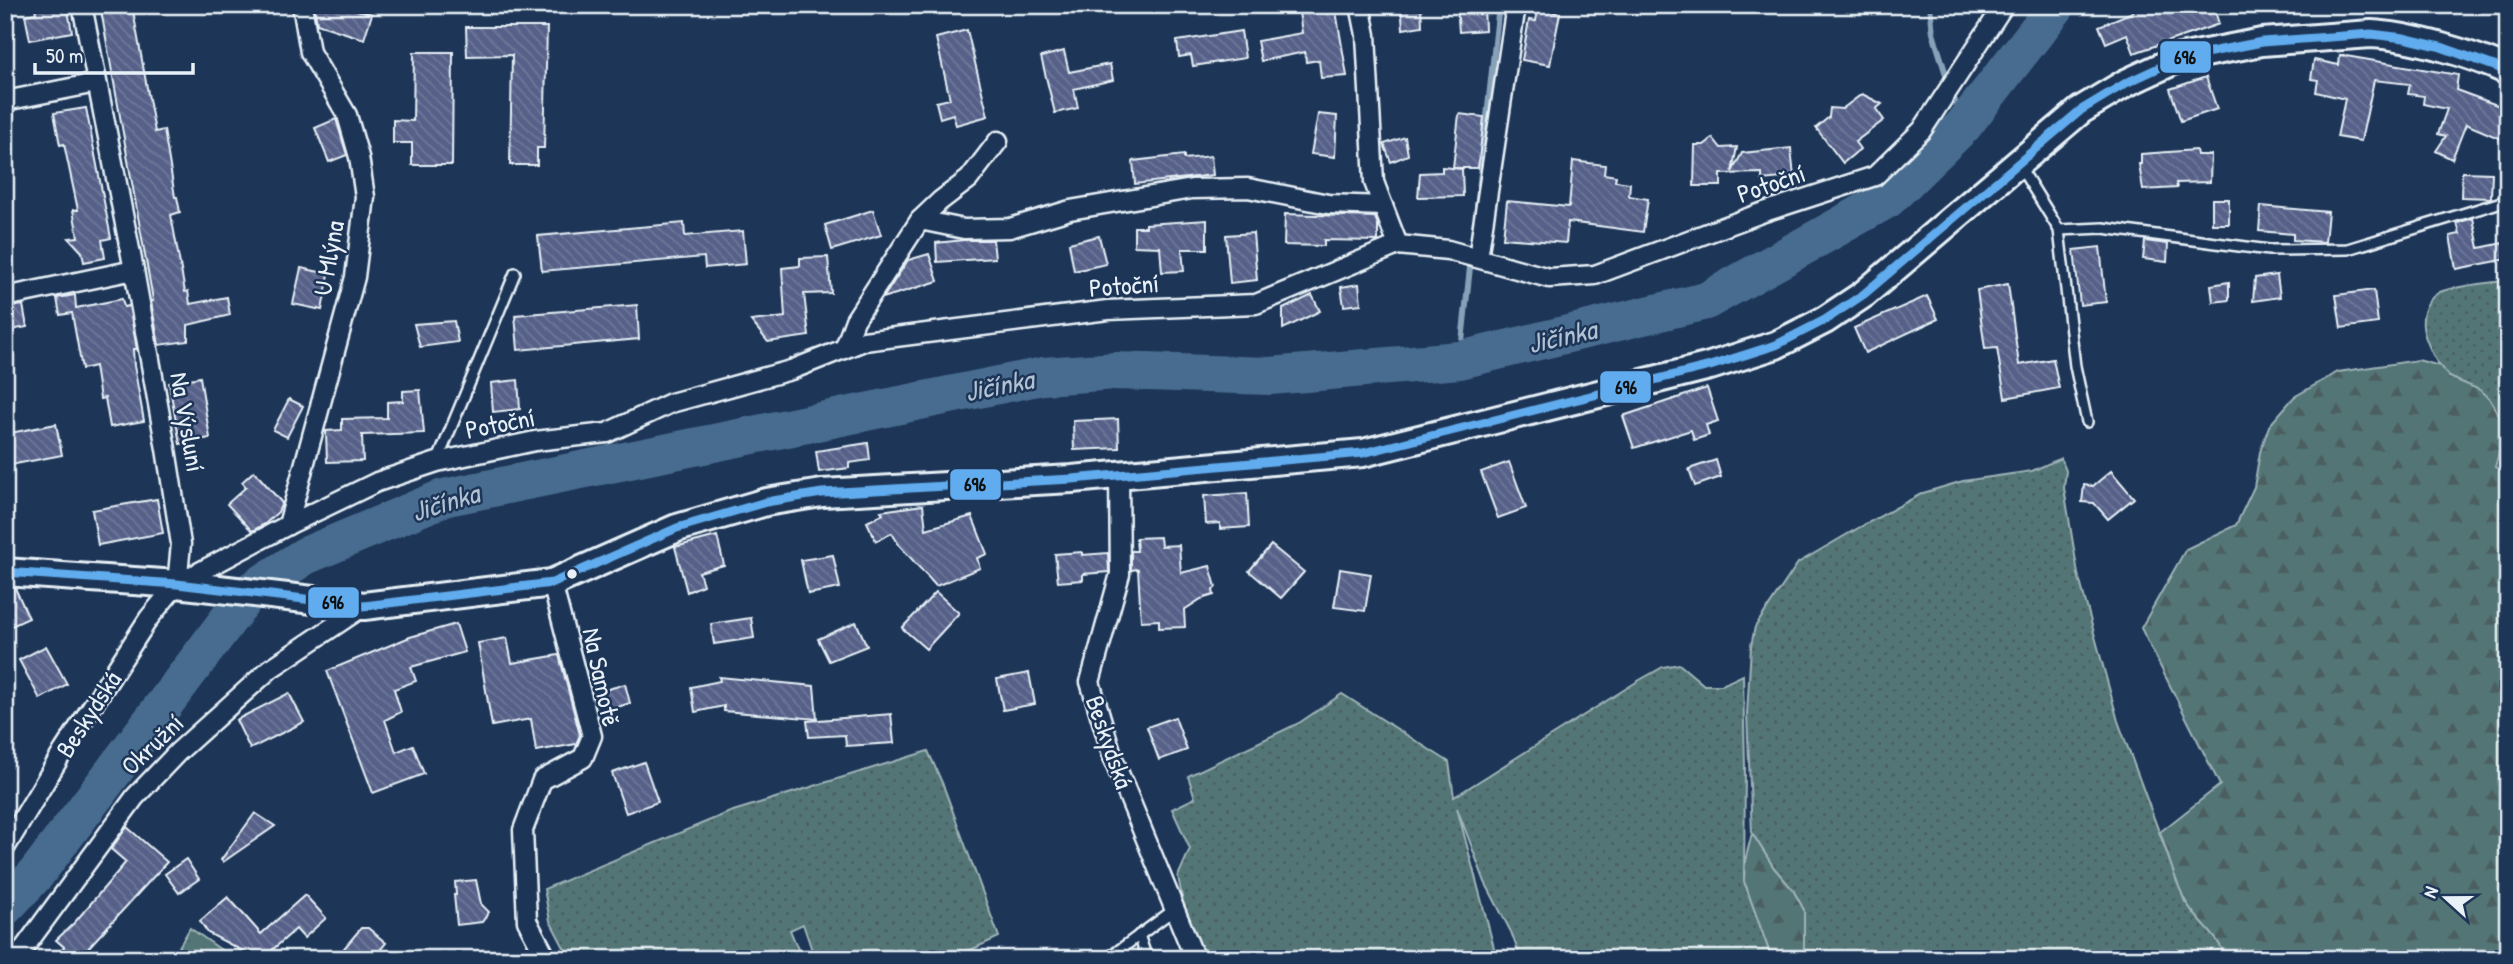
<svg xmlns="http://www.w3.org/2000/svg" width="2513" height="964" viewBox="0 0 2513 964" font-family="'Patrick Hand',sans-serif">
  <defs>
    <pattern id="grass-dots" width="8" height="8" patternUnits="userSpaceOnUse" patternTransform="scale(1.75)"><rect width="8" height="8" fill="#537576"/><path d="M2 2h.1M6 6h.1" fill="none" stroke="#4c5e60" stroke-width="1.8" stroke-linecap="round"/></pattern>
    <pattern id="forest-firs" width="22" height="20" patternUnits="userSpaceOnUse" patternTransform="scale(1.75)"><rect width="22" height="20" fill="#537576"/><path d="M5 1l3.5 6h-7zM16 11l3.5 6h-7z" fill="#4c5e60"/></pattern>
    <pattern id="building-back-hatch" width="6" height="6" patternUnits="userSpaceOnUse" patternTransform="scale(1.75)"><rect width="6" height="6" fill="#566188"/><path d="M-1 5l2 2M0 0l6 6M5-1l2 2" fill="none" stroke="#6e789a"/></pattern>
  </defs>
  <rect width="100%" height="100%" fill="#1d3557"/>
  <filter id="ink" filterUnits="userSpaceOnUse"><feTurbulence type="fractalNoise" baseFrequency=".0143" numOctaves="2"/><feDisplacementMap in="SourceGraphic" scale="14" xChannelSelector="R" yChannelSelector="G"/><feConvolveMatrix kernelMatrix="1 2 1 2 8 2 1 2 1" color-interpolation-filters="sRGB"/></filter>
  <g filter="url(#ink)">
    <!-- grass -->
    <g fill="url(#grass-dots)" stroke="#9eb3b7" stroke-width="2">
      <path d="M2508 280V430C2500 420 2496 407 2488 397 2479 386 2462 386 2450 377 2438 369 2430 350 2425 336 2420 321 2423 302 2438 293 2450 286 2492 283 2508 280Z"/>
      <path d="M2061 458 2066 471 2064 488 2078 574 2118 721 2185 902 2215 936 2224 949 2226 959H1804V910L1793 890 1774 868 1752 833 1747 714 1751 646 1755 627 1798 563 1851 532 1923 493 1963 481 2032 471Z"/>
      <path d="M1679 664 1704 685H1722L1743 675 1745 767 1744 881 1772 959H1521L1511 932 1485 882 1457 808 1497 959H1200L1189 935 1178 876 1190 849 1172 809 1195 798 1188 776 1299 723 1342 694 1449 762 1454 797 1638 681 1663 667Z"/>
      <path d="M928 751 943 785 999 937 951 959H815L803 924 790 930 802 959H570L550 921 544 889 730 812Z"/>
    </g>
    <!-- forest -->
    <g fill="url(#forest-firs)" stroke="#9eb3b7" stroke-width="2">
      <path d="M2418 360 2440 366 2449 377 2480 390 2489 398 2506 428 2495 467 2508 474 2506 959H2226C2219 934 2196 922 2185 900 2174 879 2168 854 2160 832L2220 785 2141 628 2186 549 2236 525 2254 487 2260 452 2269 426 2294 397 2338 372Z"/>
      <path d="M1752 833 1774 868 1793 890 1804 910V959H1772L1744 881 1745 861Z"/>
      <path d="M190 928 234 959H172Z"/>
    </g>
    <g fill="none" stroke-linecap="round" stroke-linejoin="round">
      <!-- stream -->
      <g stroke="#87a1b9" stroke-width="6">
        <path d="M1930 5 1933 33 1948 81"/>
        <path d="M1952 92 1963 126"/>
        <path d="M1477 209 1499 5"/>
        <path d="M1460 360 1471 258"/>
      </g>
      <!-- river -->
      <path stroke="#476c8f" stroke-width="38" d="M5 907 36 874 249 592 305 556 443 498 1043 376 1116 371 1270 376 1460 360 1706 301 1888 199 1963 126 2057 5"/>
    </g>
    <!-- building -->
    <g fill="url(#building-back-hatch)" stroke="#e8f1f8" stroke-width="2">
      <path d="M45 5H67L72 32 30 40 25 15 36 13 35 7Z"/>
      <path d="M100 5H132L155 132 164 130 175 197H177L180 212 171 215 185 292 188 291 190 304 227 297 230 315 188 325V341L159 345 151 302 153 301 152 294Z"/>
      <path d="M314 5H354L353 9 372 14 364 39 317 24Z"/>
      <path d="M1298 5H1335L1347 76 1321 78 1319 60 1306 62 1305 52 1261 61 1257 41 1302 33Z"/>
      <path d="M1401 5H1421L1422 26 1403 29Z"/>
      <path d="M1457 5H1484L1485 30 1459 32Z"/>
      <path d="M2131 5H2213L2219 24 2134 53 2127 34 2106 43 2099 26 2133 12Z"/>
      <path d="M1538 9 1560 13 1550 65 1522 60 1529 20 1536 21Z"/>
      <path d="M466 27H547L544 148H537V165H510L512 55 467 56Z"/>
      <path d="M967 30 988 116 956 125 953 114 940 118 936 102 950 99 936 38Z"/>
      <path d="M1241 31 1245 58 1193 66 1191 55 1179 57 1177 41Z"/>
      <path d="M1064 51 1069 72 1110 64 1113 80 1074 89 1078 108 1055 113 1041 57Z"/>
      <path d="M414 52H453L452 165H412V143H393V120L413 121Z"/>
      <path d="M2340 55 2458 75 2456 90 2508 109V142L2466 124 2452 159 2436 151 2446 136 2438 134 2447 109 2423 104 2424 96 2408 94 2410 84 2374 80 2361 141 2337 137 2345 99 2316 92 2318 80 2311 79 2314 60 2339 65Z"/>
      <path d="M2206 77 2217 109 2181 121 2170 89Z"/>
      <path d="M1862 94 1882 104 1876 109 1884 120 1855 142 1860 149 1843 163 1816 128 1829 117 1830 108 1842 109Z"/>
      <path d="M86 108 111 238 102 240 105 258 84 262 82 252 69 238 78 237 73 210H78L64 144 60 145 54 113Z"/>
      <path d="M1318 114 1337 116 1335 157 1311 154Z"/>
      <path d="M1459 114 1484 117 1478 168H1453Z"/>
      <path d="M336 119 347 155 329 162 315 128Z"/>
      <path d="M1405 137 1408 155 1391 162 1384 144Z"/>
      <path d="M1713 138 1721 148 1737 147 1732 172 1742 153 1791 148 1794 177 1762 180V173L1721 174V186H1694L1695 145H1704Z"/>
      <path d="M2196 150 2197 155H2211L2210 182 2176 183 2177 188 2143 190 2139 164H2141V154Z"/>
      <path d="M1184 155V159L1211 156 1213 175 1135 184 1133 161Z"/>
      <path d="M1573 161 1605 165 1604 174 1616 176 1615 181 1630 183 1629 196 1648 199 1643 232 1568 222 1566 243 1503 238 1507 201 1569 207Z"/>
      <path d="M1442 167 1462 169 1463 196 1418 197 1420 173 1442 172Z"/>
      <path d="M2462 172 2492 173 2491 198 2461 197Z"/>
      <rect x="2212" y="199" width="17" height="25"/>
      <path d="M2261 206 2328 212 2325 242 2293 240V234L2259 231Z"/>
      <path d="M873 210 881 235 832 250 825 225Z"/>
      <path d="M1285 214 1375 217 1378 225V241L1324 240V246L1284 245Z"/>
      <path d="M2473 218 2479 248 2508 242V259L2456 269 2450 236 2460 234 2457 223Z"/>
      <path d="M1207 220V249H1182L1184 271 1162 272 1160 247 1134 246V227H1146V224Z"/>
      <path d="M684 223 685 236 743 231 746 264 705 268 704 257 542 271 538 236Z"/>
      <path d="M1253 233 1257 280 1230 283 1226 235Z"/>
      <path d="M1099 236 1106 264 1074 271 1069 243Z"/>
      <path d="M964 240H993L995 258 937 262 936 243Z"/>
      <path d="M2145 241 2168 244 2167 262 2143 259Z"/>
      <path d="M2100 247 2106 302 2080 305 2074 250Z"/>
      <path d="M929 254 938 281 883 298 908 260Z"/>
      <path d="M828 257 831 293 804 294 809 336 768 342 751 321 785 317 782 268 800 266V258Z"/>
      <path d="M301 268 329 274 322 310 293 304Z"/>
      <path d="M2277 275 2280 297 2253 301 2255 278Z"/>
      <path d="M2229 282V300L2213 302 2211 285Z"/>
      <path d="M1359 284 1361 304 1344 306 1341 287Z"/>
      <path d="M2008 284 2019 365 2053 359 2059 388 2005 398 1997 348 1985 349 1977 290Z"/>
      <path d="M2374 290 2378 323 2341 328 2336 295Z"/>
      <path d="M75 295 76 308 122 299 124 307 129 306 137 349H133L134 366 144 421 110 427 105 398 100 399 95 366 82 369 72 313 60 315 57 298Z"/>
      <path d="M1312 295 1320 311 1283 329V309Z"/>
      <path d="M1927 296 1938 319 1865 353 1854 328Z"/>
      <path d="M23 305 27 327 5 331V308Z"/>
      <path d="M637 305 639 339 518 350 515 315Z"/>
      <path d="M454 321 458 342 420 347 414 324Z"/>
      <path d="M200 377 210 438 180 444 169 383Z"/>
      <path d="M518 380 520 409 493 412 491 383Z"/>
      <path d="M1707 388 1718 421 1706 425 1709 435 1694 440 1691 430 1634 448 1623 416Z"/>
      <path d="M420 390 424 433 362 435 363 461 327 462 326 431 342 430V419L387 418V402L403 401V391Z"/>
      <path d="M289 399 303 406 287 437 273 430Z"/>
      <path d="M1118 419 1119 448 1074 450 1073 421Z"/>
      <path d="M56 424 62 455 5 466V434Z"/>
      <path d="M868 443 870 460 849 463V468L819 472 816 451Z"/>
      <path d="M1716 460 1721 477 1695 486 1689 469Z"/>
      <path d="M1509 462 1526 508 1498 518 1481 472Z"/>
      <path d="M254 471 282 503 278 512 265 524 252 531 227 504 246 487 242 482Z"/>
      <path d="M2111 471 2134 498 2108 519 2094 503 2082 502 2084 485 2093 486Z"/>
      <path d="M1247 493 1249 527 1220 529V523L1206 524 1204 496Z"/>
      <path d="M157 499 163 533 98 545 92 510Z"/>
      <path d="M923 505 926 529 972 516 987 554 977 558 980 568 936 586 899 545 892 533 876 541 867 522 883 514 881 511Z"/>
      <path d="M717 536 724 565 699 572 703 585 687 592 675 547Z"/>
      <path d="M1160 537 1161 546 1179 545 1181 573 1210 566 1216 587 1213 590 1214 595 1201 599 1184 610 1185 627 1159 628V620L1141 621 1138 569 1131 570V551H1137L1136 538Z"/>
      <path d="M1271 545 1304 572 1281 598 1249 571Z"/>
      <path d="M1082 552V555L1108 553 1109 572 1083 574V580L1058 582 1055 554Z"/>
      <path d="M833 555 840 588 808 594 801 560Z"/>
      <path d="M1340 569 1371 574 1365 611 1334 607Z"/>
      <path d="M5 588H15L29 618 5 629Z"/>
      <path d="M936 592 959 613 926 649 902 628Z"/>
      <path d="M751 618 754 638 714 644 711 624Z"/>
      <path d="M856 622 867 646 829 661 818 639Z"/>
      <path d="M456 624 465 652 411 667 416 681 394 689 401 712 385 720 396 752 413 745 424 774 373 793 327 671 410 637Z"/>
      <path d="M507 638 512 663 559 655 580 735 576 744 536 751 531 719 492 726 478 643Z"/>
      <path d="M46 646 67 684 40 699 19 660Z"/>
      <path d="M1029 673 1035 704 1003 710 997 679Z"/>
      <path d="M719 677 814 686 817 719 724 711V706L695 712 691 687 720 681Z"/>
      <path d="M625 684 630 703 608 710 602 691Z"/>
      <path d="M289 693 304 722 250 749 236 720Z"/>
      <path d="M891 714 894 743 846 746 845 735 809 737 807 721Z"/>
      <path d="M1175 717 1187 750 1159 760 1147 727Z"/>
      <path d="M644 762 658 802 626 813 612 773Z"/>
      <path d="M255 813 275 826 223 862 221 860Z"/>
      <path d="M127 827 167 862 78 959H70L61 951 64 947 56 940 75 922 126 862 111 849Z"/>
      <path d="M186 859 199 879 179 893 165 874Z"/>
      <path d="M476 880 481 904 489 912 482 922 457 925 454 895H456L455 882Z"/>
      <path d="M305 895 326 918 304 938 296 929 262 959H258L208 933 200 921 228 897 261 934Z"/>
      <path d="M361 928H368L386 943 373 959H335Z"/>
    </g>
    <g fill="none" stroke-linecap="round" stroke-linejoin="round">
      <!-- lane casing -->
      <g stroke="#e8f1f8" stroke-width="14">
        <g id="lane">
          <path d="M2019 165 2059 230 2075 366 2087 422"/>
          <path d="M2059 230 2103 228 2269 250 2348 249 2508 200"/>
          <path d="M437 462 515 273"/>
          <path d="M1139 935 1147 959"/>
          <path d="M1107 959 1175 909"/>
        </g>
      </g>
      <!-- street casing -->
      <g stroke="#e8f1f8" stroke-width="23">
        <g id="street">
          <path d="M82 5 134 270 166 449 181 544 177 584"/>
          <path d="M1360 5 1366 35 1374 182 1383 206"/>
          <path d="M5 101 96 83"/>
          <path d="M920 220 964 229 1010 228 1070 210 1192 189 1248 188 1328 204 1383 206 1398 245"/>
          <path d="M1478 258 1516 5"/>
          <path d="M5 297 134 270"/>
          <path d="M845 347 855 320 920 220 940 201 969 179 998 141"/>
          <path d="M1119 475 1120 574 1090 682 1114 761 1195 959"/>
          <path d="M288 525 355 277 365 197 359 157 347 115 310 52 302 5"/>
          <path d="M5 848 64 750 149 618 177 584 288 525 377 482 437 462 535 441 607 433 671 403 791 370 864 341 1108 310 1256 304 1398 245 1448 250 1549 278 1595 275 1761 213 1875 176 1922 130 2004 5"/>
          <path d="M16 959 135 797 178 752 270 669 364 606"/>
          <path d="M547 959 527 921 523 830 542 780 583 758 592 736 552 583"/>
        </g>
      </g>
      <!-- secondary casing -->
      <g stroke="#e8f1f8" stroke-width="32">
        <path id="secondary" d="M5 572 177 584 364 606 552 583 677 528 766 502 822 493 1072 479 1363 453 1710 366 1776 345 1825 320 1864 294 2081 110 2126 83 2180 58 2262 42 2371 34C2411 36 2472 54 2508 71"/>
      </g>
      <!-- lane -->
      <use href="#lane" stroke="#1d3557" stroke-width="9"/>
      <!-- street -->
      <use href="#street" stroke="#1d3557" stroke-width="18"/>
      <!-- secondary -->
      <use href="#secondary" stroke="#1d3557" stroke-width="26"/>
      <!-- bus-1 casing -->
      <g stroke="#1d3557" stroke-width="14">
        <path id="bus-1" d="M5 572 177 584 364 606 552 583 677 528 766 502 822 493 1072 479 1363 453 1710 366 1776 345 1825 320 1864 294 2081 110 2126 83 2180 58 2262 42 2371 34 2404 38 2441 47 2508 71"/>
      </g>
      <!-- bus-1 -->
      <use href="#bus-1" stroke="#60acee" stroke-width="9"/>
    </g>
  </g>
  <!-- markers -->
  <circle fill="#e8f1f8" stroke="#1d3557" stroke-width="2.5" cx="572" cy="574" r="6"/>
  <g text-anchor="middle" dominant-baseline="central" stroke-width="5" stroke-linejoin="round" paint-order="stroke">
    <!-- street labels -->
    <g font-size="26" fill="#e8f1f8" stroke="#1d3557">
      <text transform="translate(1771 183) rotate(-19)">Potoční</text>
      <text transform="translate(328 258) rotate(-80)">U Mlýna</text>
      <text transform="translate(1124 285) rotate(-4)">Potoční</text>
      <text transform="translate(188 422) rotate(80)">Na Výsluní</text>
      <text transform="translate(500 423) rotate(-11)">Potoční</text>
      <text transform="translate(602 677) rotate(78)">Na Samotě</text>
      <text transform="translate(88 714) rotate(-57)">Beskydská</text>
      <text transform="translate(1110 742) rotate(71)">Beskydská</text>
      <text transform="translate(152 744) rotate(-44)">Okružní</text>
    </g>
    <!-- water labels -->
    <g font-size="28" font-style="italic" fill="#b0c2d3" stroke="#1d3557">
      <text transform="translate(1562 336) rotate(-13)">Jičínka</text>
      <text transform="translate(999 385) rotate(-11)">Jičínka</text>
      <text transform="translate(445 502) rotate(-17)">Jičínka</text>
    </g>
  </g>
  <g stroke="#1d3557" stroke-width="2.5">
    <rect x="2159" y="40" width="53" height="34" rx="7" fill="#60acee"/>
    <rect x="1599" y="370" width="53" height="34" rx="7" fill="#60acee"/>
    <rect x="949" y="468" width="53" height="33" rx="7" fill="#60acee"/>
    <rect x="307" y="586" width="53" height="33" rx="7" fill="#60acee"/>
  </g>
  <g font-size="19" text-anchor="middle" font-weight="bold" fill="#111">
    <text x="2185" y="64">696</text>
    <text x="1626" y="394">696</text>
    <text x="975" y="491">696</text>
    <text x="333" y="609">696</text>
  </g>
  <!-- margin -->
  <rect width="2513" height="964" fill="none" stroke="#1d3557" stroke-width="28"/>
  <rect x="14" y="14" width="2485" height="936" fill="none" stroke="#e8f1f8" stroke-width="2.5" filter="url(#ink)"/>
  <!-- north arrow -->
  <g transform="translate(2446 898) rotate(291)" stroke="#1d3557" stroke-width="5" paint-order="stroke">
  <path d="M0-5L12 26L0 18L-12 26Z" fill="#e8f1f8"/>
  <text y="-10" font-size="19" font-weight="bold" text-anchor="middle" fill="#e8f1f8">N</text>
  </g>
  <!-- scale -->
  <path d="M35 63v10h158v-10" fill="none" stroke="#e8f1f8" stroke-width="3.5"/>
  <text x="46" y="63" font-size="21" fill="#e8f1f8" stroke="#1d3557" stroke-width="5" paint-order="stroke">50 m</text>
</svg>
